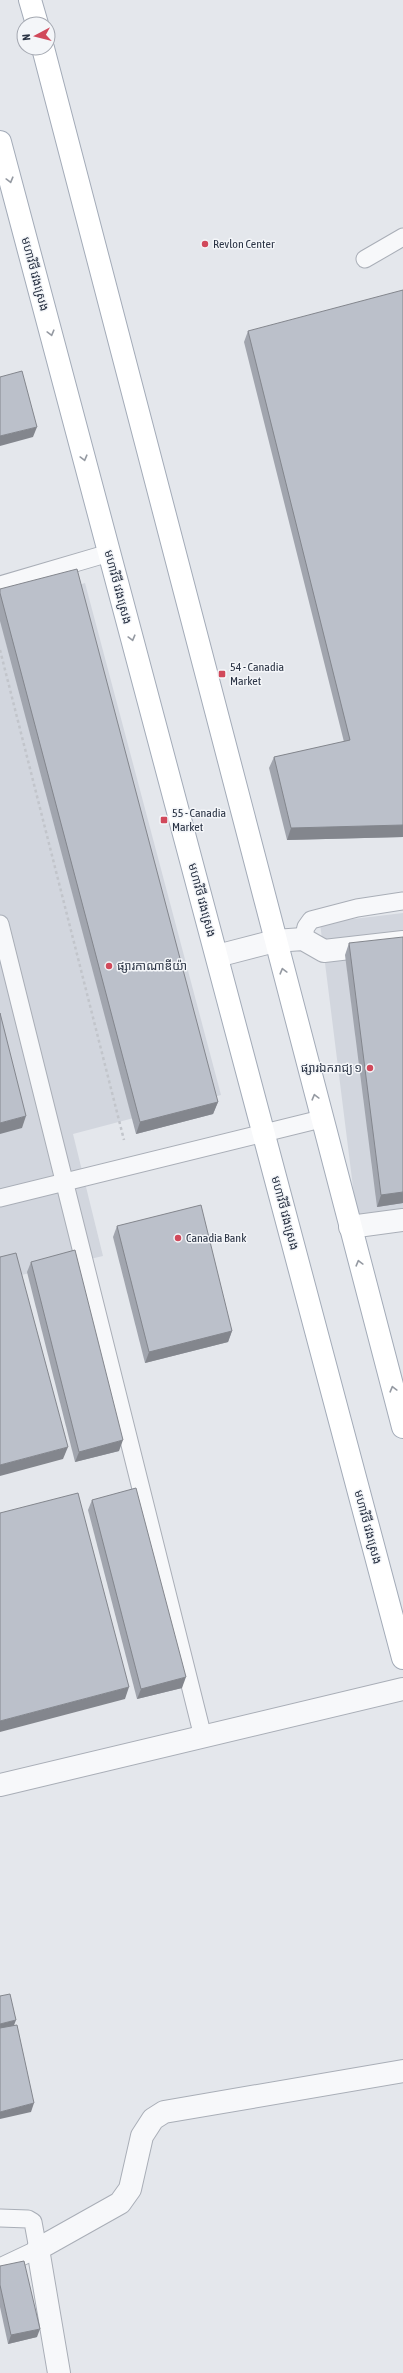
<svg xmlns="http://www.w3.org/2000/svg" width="403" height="2373" viewBox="0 0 403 2373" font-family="'Asap Condensed','Noto Sans Khmer',sans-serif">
  <rect width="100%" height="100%" fill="#e4e7ec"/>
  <!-- built -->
  <g fill="#d2d6de">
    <path d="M85 583 221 1095 73 1134 103 1256 0 1280V610Z"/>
    <path d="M403 913V1213L357 1219 320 923Z"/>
  </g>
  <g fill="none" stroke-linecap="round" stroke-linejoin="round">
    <!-- service casing -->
    <g stroke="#a9aeb7" stroke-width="19">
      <g id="service">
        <path d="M365 259 403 237"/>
        <path d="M0 585 109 553"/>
        <path d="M0 924 203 1737"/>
        <path d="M303 939 306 927 311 920 357 908 403 901"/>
        <path d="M0 1198 321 1119"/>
        <path d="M0 2218 28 2219 33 2222 38 2249 0 2267"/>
      </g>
    </g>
    <!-- minor casing -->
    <g stroke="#a9aeb7" stroke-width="24">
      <g id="minor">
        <path d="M217 956 275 941 303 939 324 951 403 942"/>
        <path d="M350 1227 403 1220"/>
        <path d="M0 1785 403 1689"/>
        <path d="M59 2373 38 2249 120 2203 130 2189 142 2136 153 2119 164 2112 403 2071"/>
      </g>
    </g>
    <!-- primary casing -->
    <g stroke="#a3abb8" stroke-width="24">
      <g id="primary">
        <path d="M30 0 37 24"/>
        <path d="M43 48 403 1427"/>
        <path d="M0 142 403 1658"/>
      </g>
    </g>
    <!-- path -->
    <path stroke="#c2c5cb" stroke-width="2.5" stroke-dasharray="3 3" stroke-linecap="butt" d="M0 650 124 1140"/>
    <!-- service -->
    <use href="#service" stroke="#f7f8fa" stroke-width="17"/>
    <!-- minor -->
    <use href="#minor" stroke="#f7f8fa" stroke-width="22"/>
    <!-- primary -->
    <use href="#primary" stroke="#fff" stroke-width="22"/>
  </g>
  <!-- wall -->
  <g fill="#a1a5ae">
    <path d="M248 331 403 837 287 840 269 768 274 757 344 742 244 342Z"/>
    <path d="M0 589 218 1102 213 1114 136 1134 0 621Z"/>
    <path d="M349 943 403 1203 377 1207 345 955Z"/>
    <path d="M117 1226 232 1331 228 1342 145 1363 113 1237Z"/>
    <path d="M31 1262 119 1451 75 1462 27 1272Z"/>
    <path d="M92 1500 182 1688 137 1699 88 1510Z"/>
    <path d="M0 2266 37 2337 8 2344 0 2307Z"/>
  </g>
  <!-- shaded-wall -->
  <g fill="#83868d">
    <path d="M37 427 33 437 0 446V436Z"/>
    <path d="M403 825V837L287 840 291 828Z"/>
    <path d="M218 1102 213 1114 136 1134 140 1122Z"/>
    <path d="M26 1116 22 1128 0 1134V1123Z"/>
    <path d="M403 1192V1203L377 1207 381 1195Z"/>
    <path d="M232 1331 228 1342 145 1363 149 1352Z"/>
    <path d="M123 1440 119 1451 75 1462 79 1452Z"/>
    <path d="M68 1447 63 1459 0 1476V1465Z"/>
    <path d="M186 1677 182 1688 137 1699 141 1689Z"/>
    <path d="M129 1687 125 1699 0 1732V1721Z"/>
    <path d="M16 2020 13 2028 0 2031V2024Z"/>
    <path d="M34 2103 31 2112 0 2119V2112Z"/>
    <path d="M40 2329 37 2337 8 2344 11 2335Z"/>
  </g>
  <!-- building -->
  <g fill="#bbc0ca" stroke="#83868d">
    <path d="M403 290V825L291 828 274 757 350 740 248 331Z"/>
    <path d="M22 371 37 427 0 436V377Z"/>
    <path d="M77 569 218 1102 140 1122 0 593V589Z"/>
    <path d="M403 937V1192L381 1195 349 943Z"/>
    <path d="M0 1013 26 1116 0 1123Z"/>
    <path d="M201 1205 232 1331 149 1352 117 1226Z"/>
    <path d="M75 1250 123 1440 79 1452 31 1262Z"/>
    <path d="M16 1253 68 1447 0 1465V1257Z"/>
    <path d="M136 1488 186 1677 141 1689 92 1500Z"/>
    <path d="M78 1493 129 1687 0 1721V1513Z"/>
    <path d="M10 1994 16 2020 0 2024V1996Z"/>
    <path d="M17 2025 34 2103 0 2112V2028Z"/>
    <path d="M24 2261 40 2329 11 2335 0 2285V2266Z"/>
  </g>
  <!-- one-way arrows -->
  <defs><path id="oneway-chevron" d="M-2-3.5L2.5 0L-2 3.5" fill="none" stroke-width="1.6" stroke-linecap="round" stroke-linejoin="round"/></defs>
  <g stroke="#959aa2">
    <use href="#oneway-chevron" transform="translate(10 180) rotate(75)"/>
    <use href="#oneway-chevron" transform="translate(51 333) rotate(75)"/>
    <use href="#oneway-chevron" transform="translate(84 458) rotate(75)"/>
    <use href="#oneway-chevron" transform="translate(132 638) rotate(75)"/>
    <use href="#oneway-chevron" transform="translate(283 971) rotate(-105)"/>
    <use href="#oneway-chevron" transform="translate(315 1097) rotate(-105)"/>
    <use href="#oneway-chevron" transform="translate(359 1263) rotate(-105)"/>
    <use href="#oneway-chevron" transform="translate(393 1389) rotate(-105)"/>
  </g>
  <!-- markers -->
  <g fill="#d1495b" stroke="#f4f6f9" stroke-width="1.5">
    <circle cx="205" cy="244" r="4"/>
    <rect x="218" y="670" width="8" height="8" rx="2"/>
    <rect x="160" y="816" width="8" height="8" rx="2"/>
    <circle cx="109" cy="966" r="4"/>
    <circle cx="370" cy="1068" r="4"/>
    <circle cx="178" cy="1238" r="4"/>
  </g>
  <g text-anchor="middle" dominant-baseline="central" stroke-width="3" stroke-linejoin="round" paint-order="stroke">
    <!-- poi labels -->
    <g font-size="12" fill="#2b3445" stroke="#f4f6f9" text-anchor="start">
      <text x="213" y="244">Revlon Center</text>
      <text x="230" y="667">54 - Canadia<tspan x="230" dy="14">Market</tspan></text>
      <text x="172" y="813">55 - Canadia<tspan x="172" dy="14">Market</tspan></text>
      <text x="117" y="966">ផ្សារកាណាឌីយ៉ា</text>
      <text x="362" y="1068" text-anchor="end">ផ្សារឯករាជ្យ ១</text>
      <text x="186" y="1238">Canadia Bank</text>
    </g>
    <!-- street labels -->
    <g font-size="12" fill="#2b3445" stroke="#f4f6f9">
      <text transform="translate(35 274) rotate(75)">មហាវិថី វេងស្រេង</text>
      <text transform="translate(118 587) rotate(75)">មហាវិថី វេងស្រេង</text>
      <text transform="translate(202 900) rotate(75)">មហាវិថី វេងស្រេង</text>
      <text transform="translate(285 1213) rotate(75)">មហាវិថី វេងស្រេង</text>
      <text transform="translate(368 1527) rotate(75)">មហាវិថី វេងស្រេង</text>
    </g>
  </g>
  <!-- north arrow -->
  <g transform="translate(36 36) rotate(263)"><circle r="19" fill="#f4f6f9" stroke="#a4a8b1"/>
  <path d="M0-3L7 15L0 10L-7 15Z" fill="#d1495b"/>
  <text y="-6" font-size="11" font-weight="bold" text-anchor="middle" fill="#2b3445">N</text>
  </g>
</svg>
